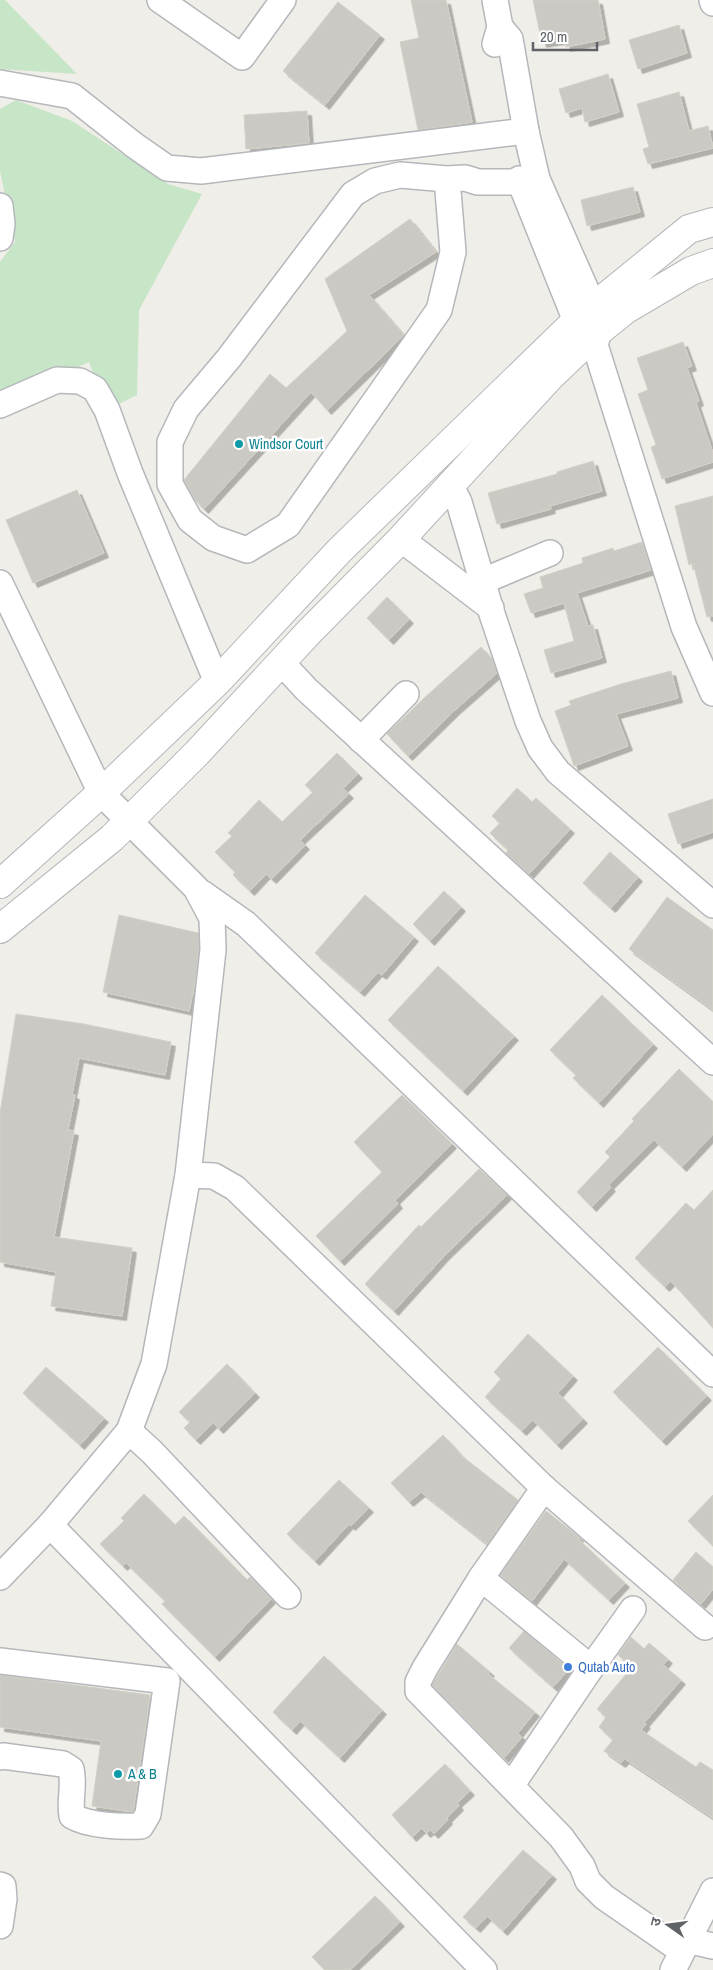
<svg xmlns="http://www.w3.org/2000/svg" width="713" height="1970" viewBox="0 0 713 1970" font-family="'Archivo Narrow','Noto Sans Devanagari',sans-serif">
  <defs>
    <filter id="shadow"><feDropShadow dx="4.5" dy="4.5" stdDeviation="0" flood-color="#0004"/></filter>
  </defs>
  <rect width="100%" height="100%" fill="#f0eee8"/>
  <!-- green -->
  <g fill="#c7e5c7">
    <path d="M0 0H5L77 74 0 69Z"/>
    <path d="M16 100 72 121 168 184 202 194 139 310 137 395 107 410 89 362 0 403V262L15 242 0 171V109Z"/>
  </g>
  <!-- building -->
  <g fill="#cbc9c4" stroke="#d4d0c6" filter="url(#shadow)">
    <path d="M411 0H446L472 122 418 130 400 42 419 38Z"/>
    <path d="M533 0H598L605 39 566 47 565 39 542 43Z"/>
    <path d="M338 2 380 35 325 105 283 71Z"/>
    <path d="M679 25 687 53 638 69 629 40Z"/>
    <path d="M608 74 619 112 585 122 582 108 566 113 559 89Z"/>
    <path d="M679 92 689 131 708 126 713 148 648 164 643 149 649 147 637 104Z"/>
    <path d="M307 111 309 143 246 149 244 115Z"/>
    <path d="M633 187 640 212 587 226 581 200Z"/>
    <path d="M410 219 436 252 369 295 404 335 327 410 311 392 204 509 195 500 184 480 270 374 286 388 347 331 325 279Z"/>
    <path d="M683 342 692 366 687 368 699 401 696 403 713 453V462L662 479 651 447 656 445 638 394 648 390 637 358Z"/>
    <path d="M593 461 602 491 550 506 551 509 497 524 488 493 557 474V472Z"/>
    <path d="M77 490 104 553 33 583 6 520Z"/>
    <path d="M713 496V616L707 617 693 563 689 565 675 506Z"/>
    <path d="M642 542 651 570 577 593 588 626 593 625 602 658 551 673 544 650 574 641 564 603 531 613 524 594 543 588 540 577 583 563 582 558 613 548 614 551Z"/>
    <path d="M387 597 409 619 389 640 367 618Z"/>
    <path d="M481 647 492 659 497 673 455 710 408 756 387 734 423 699Z"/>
    <path d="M671 671 678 698 616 714 628 746 574 766 555 711 571 705 569 701 621 684Z"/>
    <path d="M337 753 358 774 343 788 349 794 300 840 305 845 272 879 266 874 250 891 233 875 235 872 215 852 232 836 228 833 259 800 282 822 313 792 305 785Z"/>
    <path d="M517 788 532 802 536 798 570 829 529 874 506 853 508 850 490 833 500 823 492 816Z"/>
    <path d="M713 799V832L678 844 668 814Z"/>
    <path d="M610 852 638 877 611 908 583 883Z"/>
    <path d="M444 891 461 907 430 941 413 924Z"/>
    <path d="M365 895 414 937 382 975 378 972 360 992 315 953Z"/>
    <path d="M667 897 713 930V1010L629 949Z"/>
    <path d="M119 915 198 933 199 949 195 983 189 1011 103 992Z"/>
    <path d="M438 966 514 1036 463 1091 388 1020Z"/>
    <path d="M602 995 653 1044 599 1103 573 1078 576 1075 550 1050Z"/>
    <path d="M16 1014 84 1024 171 1042 165 1075 79 1058 72 1094 75 1095 68 1130 74 1131 54 1237 132 1248 122 1316 51 1306 56 1272 0 1262V1113Z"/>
    <path d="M679 1069 713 1102V1134L682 1167 654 1140 609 1185 611 1187 592 1207 577 1192 610 1157 605 1152 634 1121 632 1119Z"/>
    <path d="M402 1095 452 1144 395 1200 398 1204 340 1261 316 1236 382 1172 354 1142Z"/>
    <path d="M479 1169 507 1195 444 1256 394 1311 365 1284 419 1225 421 1227Z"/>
    <path d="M713 1190V1328L671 1281 665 1287 635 1258 686 1203 694 1210Z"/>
    <path d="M528 1334 573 1376 558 1393 583 1419 557 1445 533 1420 522 1431 485 1397 501 1379 494 1372Z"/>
    <path d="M658 1347 707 1396 662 1441 613 1392Z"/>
    <path d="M227 1364 255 1393 219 1429 213 1423 196 1440 184 1428 190 1422 179 1412Z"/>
    <path d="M46 1367 104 1418 80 1445 23 1393Z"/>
    <path d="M443 1435 463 1457 518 1500 487 1544 421 1492 409 1502 391 1483Z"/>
    <path d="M339 1480 369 1508 351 1526 349 1524 315 1561 287 1534Z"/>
    <path d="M144 1494 175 1525 184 1516 247 1580 250 1577 271 1599 215 1657 162 1604 165 1601 126 1563 123 1566 100 1544 124 1521 121 1518Z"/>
    <path d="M713 1495V1546L688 1521Z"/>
    <path d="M546 1511 579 1537 578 1539 625 1583 609 1600 564 1559 532 1601 500 1575Z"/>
    <path d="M696 1552 713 1567V1589L701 1604 673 1580Z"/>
    <path d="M524 1631 569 1669 553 1687 509 1648Z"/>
    <path d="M631 1637 644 1649 649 1643 668 1659 663 1665 681 1680 644 1723 646 1724 641 1730 696 1767 700 1762 713 1770V1818L625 1759 621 1763 604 1751 613 1740 599 1727 606 1717 597 1709 632 1667 618 1655Z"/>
    <path d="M457 1644 490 1672 488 1674 535 1712 518 1733 522 1737 504 1758 432 1685Z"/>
    <path d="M324 1656 382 1710 340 1758 300 1721 292 1730 273 1712Z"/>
    <path d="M0 1675 150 1695 133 1812 92 1806 101 1741 0 1727Z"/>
    <path d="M445 1764 470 1791 457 1803 459 1806 447 1818 448 1820 434 1834 430 1830 426 1833 422 1828 412 1837 392 1815Z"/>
    <path d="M523 1850 552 1875 503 1931 487 1916 476 1928 463 1917Z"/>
    <path d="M375 1896 400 1922 350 1970H325L312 1957Z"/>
  </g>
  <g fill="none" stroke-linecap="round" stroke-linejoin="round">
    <!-- minor casing -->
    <g stroke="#b5b7bb" stroke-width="28">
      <g id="minor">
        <path d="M160 0 242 57 283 0"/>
        <path d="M495 0 500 27 495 44"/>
        <path d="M712 0 713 3"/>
        <path d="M500 27 510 39 526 131 537 179 594 308 599 331 595 345 684 627 713 693"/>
        <path d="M0 83 72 96 134 145 167 168 201 171 526 131"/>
        <path d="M447 179 453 252 439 310 288 525 247 550 213 538 190 520 170 484V442L186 409 229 358 353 194 375 181 400 175 447 179 465 178 478 182H520L537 179"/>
        <path d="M519 179 576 321 585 338"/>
        <path d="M0 206 2 224 0 238"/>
        <path d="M0 405 57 380 80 381 95 389 107 410 130 473 217 682"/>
        <path d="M450 484 459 502 492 614 528 721 540 748 558 772 713 905"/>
        <path d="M401 539 491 608"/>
        <path d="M483 581 550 553"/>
        <path d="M0 583 101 793 196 888 212 918 213 950 188 1175 154 1364 129 1431 50 1525 0 1577"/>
        <path d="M281 662 306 689 713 1062"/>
        <path d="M361 740 406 694"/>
        <path d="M202 893 246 924 713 1374"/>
        <path d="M188 1175 214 1176 235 1188 544 1488 705 1627"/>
        <path d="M129 1431 152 1452 288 1596"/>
        <path d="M544 1488 481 1578 591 1668"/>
        <path d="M50 1525 484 1970"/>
        <path d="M481 1578 425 1668 418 1682V1691L561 1837 582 1866 588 1881 604 1897 682 1951"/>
        <path d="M0 1661 167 1681 148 1814 141 1826C122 1827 89 1826 72 1816 69 1800 75 1785 71 1769L63 1764 3 1756 0 1757"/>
        <path d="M511 1786 591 1668 633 1609"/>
        <path d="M0 1885 3 1886 4 1899 0 1926"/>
        <path d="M687 1940 713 1946"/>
        <path d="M673 1970 713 1891"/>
      </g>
    </g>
    <!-- tertiary casing -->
    <g stroke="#b5b7bb" stroke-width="30">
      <g id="tertiary">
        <path d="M0 884 101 793 217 682 340 550 576 321 689 229 713 222"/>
        <path d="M0 929 112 838 197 753 310 631 401 539 549 378 594 335 625 310 691 271 713 263"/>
      </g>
    </g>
    <!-- minor -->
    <use href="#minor" stroke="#fff" stroke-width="25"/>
    <!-- tertiary -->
    <use href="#tertiary" stroke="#fff" stroke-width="28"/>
  </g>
  <!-- markers -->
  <g fill="#0f9aa8" stroke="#fff" stroke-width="2">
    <circle cx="239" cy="444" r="5"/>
    <circle cx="118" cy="1774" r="5"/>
  </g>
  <circle fill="#3f7fe0" stroke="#fff" stroke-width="2" cx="568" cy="1667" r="5"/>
  <g text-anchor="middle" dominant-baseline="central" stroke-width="5" stroke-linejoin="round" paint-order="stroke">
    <!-- culture labels -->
    <g font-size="14" fill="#0d838f" stroke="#fff" text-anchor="start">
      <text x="249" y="444">Windsor Court</text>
      <text x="128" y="1774">A &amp; B</text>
    </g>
    <!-- shop labels -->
    <g font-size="14" fill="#366cbe" stroke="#fff" text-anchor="start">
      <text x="578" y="1667">Qutab Auto</text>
    </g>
  </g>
  <!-- north arrow -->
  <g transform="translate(668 1925) rotate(284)" stroke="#ffffff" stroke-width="4" paint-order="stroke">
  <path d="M0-4L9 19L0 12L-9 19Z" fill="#5f6267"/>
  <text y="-8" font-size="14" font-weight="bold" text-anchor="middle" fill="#5f6267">उ</text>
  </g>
  <!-- scale -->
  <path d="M533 42v8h64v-8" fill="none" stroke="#5f6267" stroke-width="2.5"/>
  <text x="540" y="42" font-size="15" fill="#5f6267" stroke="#ffffff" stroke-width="4" paint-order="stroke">20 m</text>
</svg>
